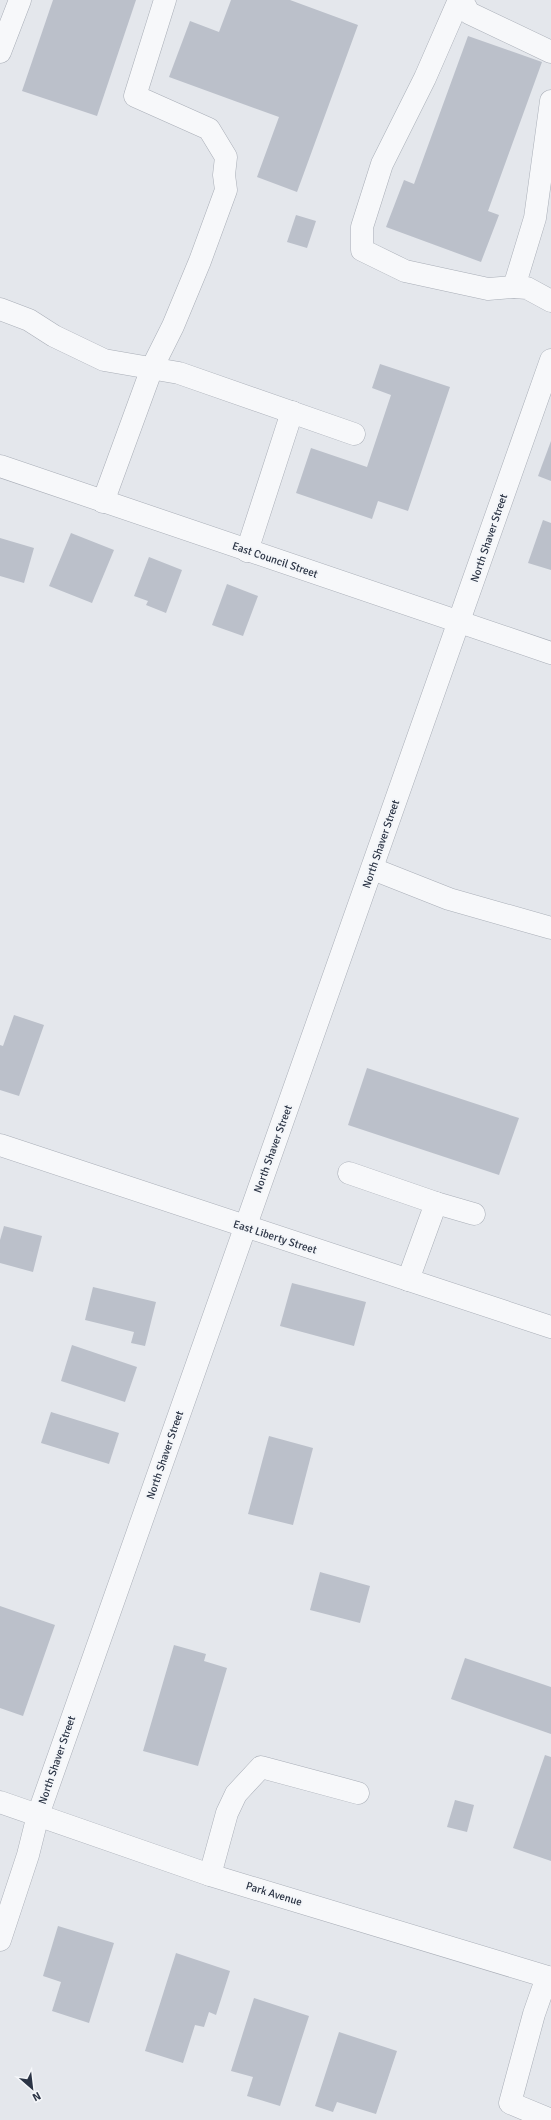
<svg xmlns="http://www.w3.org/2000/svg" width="551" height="2120" viewBox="0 0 551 2120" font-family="Signika,sans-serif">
  <rect width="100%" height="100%" fill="#e4e7ec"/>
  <!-- building -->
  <g fill="#bbc0ca">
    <path d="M53 0H136L97 116 22 91Z"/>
    <path d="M231 0H290L358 25 297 192 257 177 279 117 169 77 190 21 219 32Z"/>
    <path d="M468 36 542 62 488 211 499 215 481 262 386 227 404 180 414 184Z"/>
    <path d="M296 215 316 221 307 248 287 242Z"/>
    <path d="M380 364 450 387 408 511 378 501 372 519 296 493 311 448 367 467 391 395 372 388Z"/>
    <path d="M551 441V481L538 476Z"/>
    <path d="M543 520 551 523V570L528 563Z"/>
    <path d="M71 533 114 550 92 603 49 586Z"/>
    <path d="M0 538 34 548 24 583 0 576Z"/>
    <path d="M149 557 182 570 166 613 146 605 148 601 134 596Z"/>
    <path d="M227 584 258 596 243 636 212 625Z"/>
    <path d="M14 1015 44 1025 19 1096 0 1090V1045L3 1046Z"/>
    <path d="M367 1068 519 1118 499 1175 348 1125Z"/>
    <path d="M4 1226 42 1236 33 1272 0 1263V1240Z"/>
    <path d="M292 1283 366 1302 354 1346 280 1326Z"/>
    <path d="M93 1287 156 1302 145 1346 131 1343 134 1332 85 1320Z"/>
    <path d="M72 1345 137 1367 125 1402 61 1381Z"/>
    <path d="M51 1412 119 1433 109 1464 41 1443Z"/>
    <path d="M269 1436 313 1448 293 1525 248 1514Z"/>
    <path d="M320 1572 370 1586 360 1623 310 1610Z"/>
    <path d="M0 1606 55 1625 23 1716 0 1708Z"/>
    <path d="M174 1645 206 1654 204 1661 227 1668 198 1766 143 1751Z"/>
    <path d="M465 1658 551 1687V1734L451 1699Z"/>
    <path d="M545 1755 551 1757V1861L513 1848Z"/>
    <path d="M455 1800 474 1805 467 1832 447 1827Z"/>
    <path d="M58 1926 114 1943 89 2023 52 2011 61 1982 43 1976Z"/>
    <path d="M176 1953 230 1971 216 2015 209 2012 204 2027 195 2025 183 2063 145 2051Z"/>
    <path d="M254 1998 309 2016 280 2106 247 2096 253 2077 231 2071Z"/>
    <path d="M339 2032 397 2051 376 2114 337 2102 333 2112 315 2106Z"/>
  </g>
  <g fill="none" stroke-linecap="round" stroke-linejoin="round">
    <!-- minor casing -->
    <g stroke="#a9aeb7" stroke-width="23">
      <g id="minor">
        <path d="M459 0 425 78 382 164 362 227V250L405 271 488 289 514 287"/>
        <path d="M462 0 469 13 551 52"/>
        <path d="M0 52 20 0"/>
        <path d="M551 101 535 218 514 287 527 288 551 301"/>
        <path d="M0 309 29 320 54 336 104 360 179 373 354 434"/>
        <path d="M0 466 551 653"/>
        <path d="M103 502 152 368 173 326 200 261 226 190 224 175 226 157 209 129 135 96 165 0"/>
        <path d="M247 551 292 412"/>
        <path d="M373 869 449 899 551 928"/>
        <path d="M0 1145 551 1327"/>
        <path d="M349 1173 436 1203"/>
        <path d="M408 1280 436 1203 474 1214"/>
        <path d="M0 1802 210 1875 551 1978"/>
        <path d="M210 1875 227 1813 236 1794 261 1767 358 1793"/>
        <path d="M0 1940 28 1855 38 1815 551 360"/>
        <path d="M547 1977 534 2014 510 2103 551 2120"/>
      </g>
    </g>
    <!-- minor -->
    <use href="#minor" stroke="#f7f8fa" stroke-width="22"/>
  </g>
  <g text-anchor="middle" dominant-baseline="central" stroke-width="4" stroke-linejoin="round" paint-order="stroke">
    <!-- street labels -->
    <g font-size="11" fill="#2b3445" stroke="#f4f6f9">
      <text transform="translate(489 538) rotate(-71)">North Shaver Street</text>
      <text transform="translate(275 560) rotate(19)">East Council Street</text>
      <text transform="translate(381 844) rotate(-71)">North Shaver Street</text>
      <text transform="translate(273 1149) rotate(-70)">North Shaver Street</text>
      <text transform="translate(275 1237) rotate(18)">East Liberty Street</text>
      <text transform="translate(165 1455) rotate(-71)">North Shaver Street</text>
      <text transform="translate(57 1760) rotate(-71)">North Shaver Street</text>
      <text transform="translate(274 1894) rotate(17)">Park Avenue</text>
    </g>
  </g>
  <!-- north arrow -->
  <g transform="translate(32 2088) rotate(152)" stroke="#f4f6f9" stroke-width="3" paint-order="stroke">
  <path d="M0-3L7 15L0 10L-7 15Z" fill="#2b3445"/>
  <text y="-6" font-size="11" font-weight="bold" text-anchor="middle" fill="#2b3445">N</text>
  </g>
</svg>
